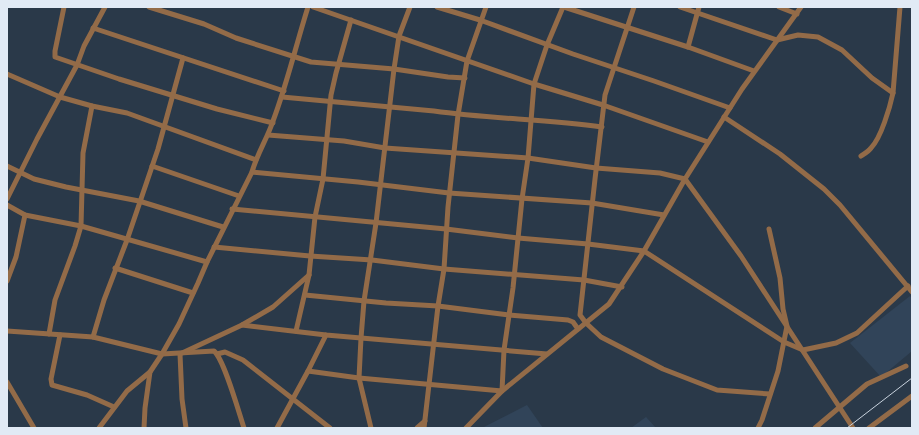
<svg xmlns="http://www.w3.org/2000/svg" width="919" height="435" viewBox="0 0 919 435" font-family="Signika,sans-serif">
  <rect width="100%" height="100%" fill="#2a3949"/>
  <!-- built -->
  <g fill="#314459">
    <path d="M910 296 912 299V351L881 377 850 343Z"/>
    <path d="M527 405 543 428H482Z"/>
    <path d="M646 417 656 428H631Z"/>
  </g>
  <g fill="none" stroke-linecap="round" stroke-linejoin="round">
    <!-- minor -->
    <g stroke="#936b48" stroke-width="5">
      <path d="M64 7 55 51V57L119 79 217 109 273 123"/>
      <path d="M149 7 204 24 236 38 311 62 394 69 448 77 465 78"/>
      <path d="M313 7 534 84 603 105 708 142"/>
      <path d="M437 7 480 20 573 54 654 81 730 108"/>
      <path d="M564 7 688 47 754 71"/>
      <path d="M634 7 605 95 595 179 580 315 586 323 601 337 663 369 717 390 770 394"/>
      <path d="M680 7 777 40 798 35 818 37 842 50 872 78 893 93"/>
      <path d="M779 7 797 14"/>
      <path d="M93 28 284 91"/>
      <path d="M688 47 699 7"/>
      <path d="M7 74 60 97 92 106 127 113 256 160"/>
      <path d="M282 97 434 111C490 119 546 119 602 127"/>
      <path d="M724 117 780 154 824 189 840 205 912 292"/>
      <path d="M268 135 344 141 385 148 528 158 596 168 660 173 685 179 741 256 853 428"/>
      <path d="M861 156C864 154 869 151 871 148 881 138 890 107 893 93L900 7"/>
      <path d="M7 166 34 179 66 187 139 201 223 227"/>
      <path d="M152 166 239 196"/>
      <path d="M252 172 358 182 449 193 592 203 664 215"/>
      <path d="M7 199 37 139 77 65 84 46 105 7"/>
      <path d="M7 205 25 215 81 226 207 262"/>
      <path d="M232 209 446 229 518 238 588 244 644 251 784 342 803 350 836 343 857 333 908 286"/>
      <path d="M214 247 310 256 372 260 444 269 584 280 622 287"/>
      <path d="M115 268 193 293"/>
      <path d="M7 281 16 257 25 215"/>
      <path d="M305 295 386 303 438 306 509 315 568 320 573 322 578 329"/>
      <path d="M242 325 326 335 547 354"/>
      <path d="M7 331 93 337 162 354 214 351C224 359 239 413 244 428"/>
      <path d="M296 331 309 275 315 217 323 179 331 95 336 73 351 20"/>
      <path d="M49 334 55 300 75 246 81 226 83 153 92 106"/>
      <path d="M60 335 51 379 52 385 87 395 114 407"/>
      <path d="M93 337 104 300 127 240 158 149 183 58"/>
      <path d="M217 354 225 352 243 360 330 428"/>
      <path d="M308 371 359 378 502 391 504 350 513 288 522 199 528 158 534 84 547 45 563 7"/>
      <path d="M7 382 34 428"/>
      <path d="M99 428 127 391 150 372"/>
      <path d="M144 428 145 408 150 372 162 354 179 324 198 283 207 262 252 172C257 154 267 139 273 121 287 84 296 45 308 7"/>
      <path d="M186 428 182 399 180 354 242 325 273 307 309 275"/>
      <path d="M277 428 308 371 326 335"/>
      <path d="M371 428 359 378 361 338 364 301 376 223 394 69 399 36 410 7"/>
      <path d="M417 428 425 421"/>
      <path d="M424 428 438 306 444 269 448 207 458 115 467 61 486 7"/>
      <path d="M466 428 502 391 609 304 644 251 685 179 742 89 801 7"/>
      <path d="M758 428 762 420 778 371 787 326 783 309 780 278 769 229"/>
      <path d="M815 428 867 384 906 366"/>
      <path d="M869 428 912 396"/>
    </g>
    <!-- rail -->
    <path stroke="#c8d2dd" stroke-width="1" d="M847 428 912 378"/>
  </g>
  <!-- border -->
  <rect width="919" height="435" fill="none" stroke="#e1eaf5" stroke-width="16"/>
</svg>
